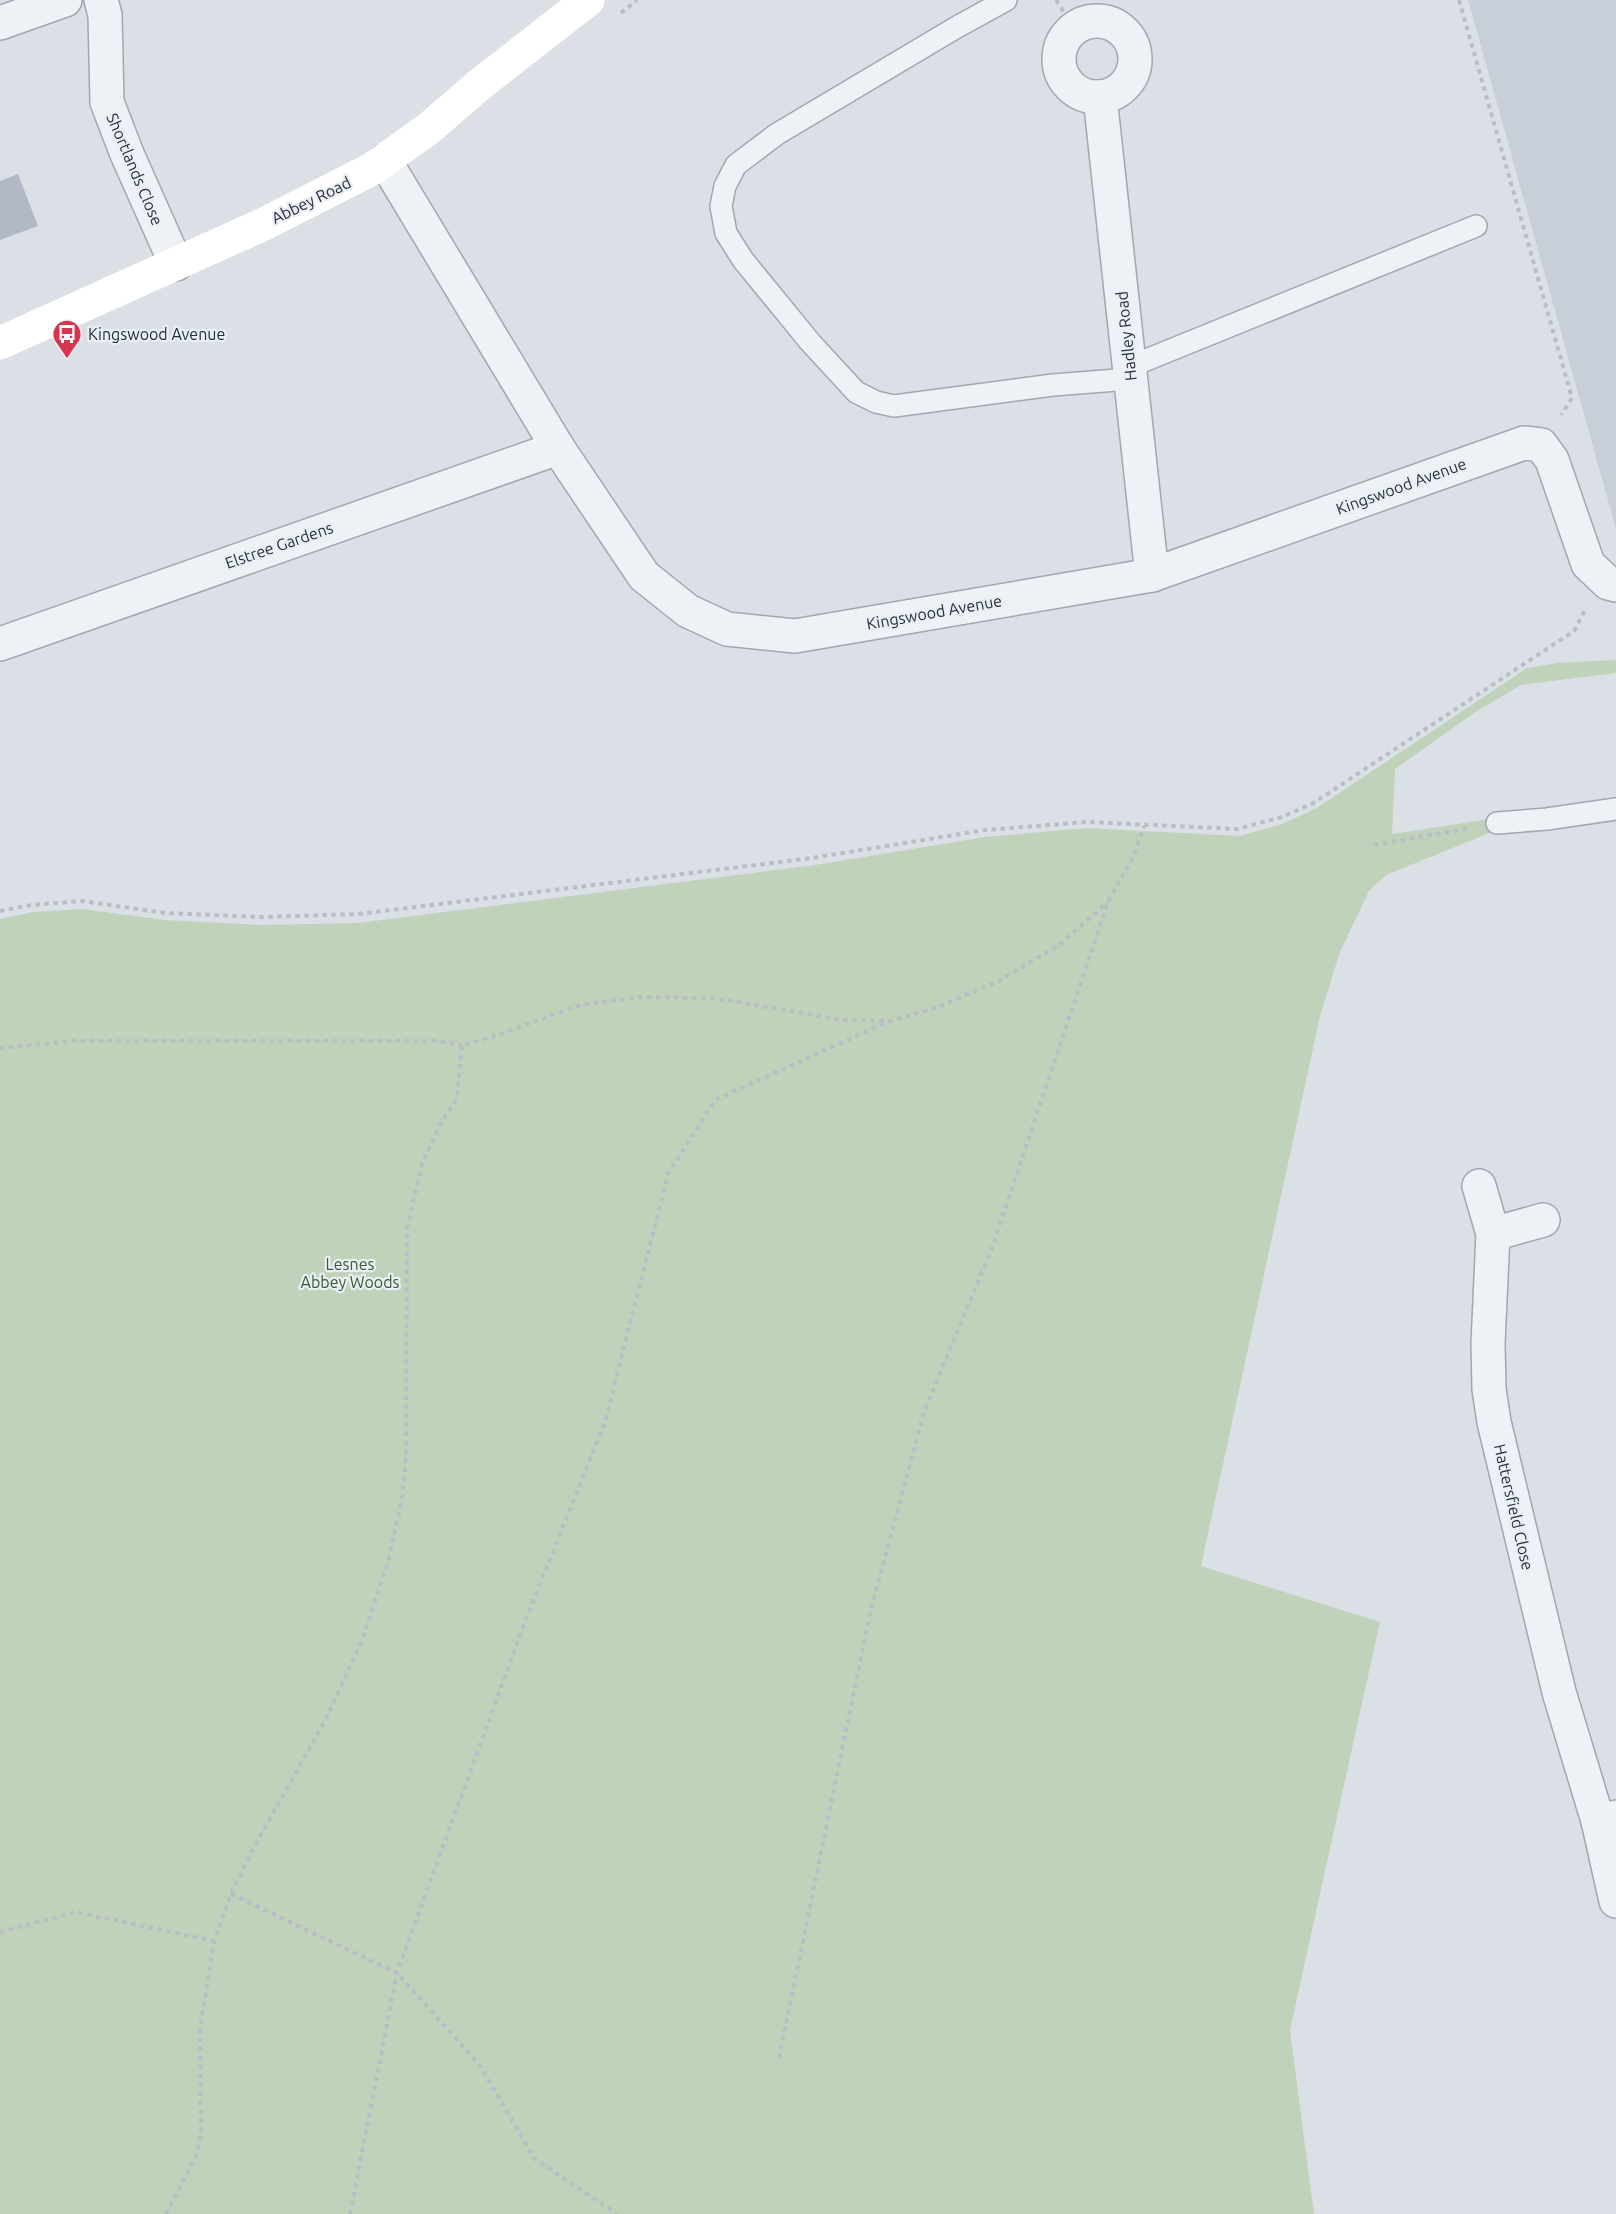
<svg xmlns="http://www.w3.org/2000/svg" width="1616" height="2214" font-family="Ubuntu,sans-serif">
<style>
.built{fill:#c9cfd9}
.green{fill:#c1d2bb}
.building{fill:#b2b9c4}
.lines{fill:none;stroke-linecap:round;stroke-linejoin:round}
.lane-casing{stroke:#a0a7b1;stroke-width:24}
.street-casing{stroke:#a0a7b1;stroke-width:36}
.path{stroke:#b9bec5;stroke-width:4;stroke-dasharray:4.5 4.5;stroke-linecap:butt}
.lane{stroke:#eef1f5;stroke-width:21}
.street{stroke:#eef1f5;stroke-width:33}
.secondary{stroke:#fff;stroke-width:33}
.labels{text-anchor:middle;stroke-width:4.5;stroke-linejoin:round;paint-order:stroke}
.street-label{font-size:16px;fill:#242e3e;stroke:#eaeff5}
.poi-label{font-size:16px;fill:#242e3e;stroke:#eaeff5;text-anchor:start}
.park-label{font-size:16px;fill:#395b30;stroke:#eaeff5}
</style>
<rect width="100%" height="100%" fill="#dbe0e7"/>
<!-- built -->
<path class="built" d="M1468,0h148v529z"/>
<!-- green -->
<path class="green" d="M1616,660v13l-95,12 -47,28 -79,56 -3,65 104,-16 1,12 -111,45 -17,16 -29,61 -20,64 -119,550 179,56 -90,408 24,184h-1314v-1295l33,-7 49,-3 83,11 95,5 98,-2 457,-58 170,-28 101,-9 154,8 42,-12 33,-15 212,-141 30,-5z"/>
<!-- building -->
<path class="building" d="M18,174l20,52 -38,14v-59z"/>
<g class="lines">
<!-- lane casing -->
<g class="lane-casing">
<g id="lane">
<path d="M1006,0l-49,27 -180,107 -41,31 -11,21 -4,20 5,27 17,27 67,82 46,50 20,10 18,4 159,-21 77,-6"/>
<path d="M1129,367l347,-141"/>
<path d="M1497,823l50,-4 69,-10"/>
</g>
</g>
<!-- street casing -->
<g class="street-casing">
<g id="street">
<path d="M101,0l4,15 2,87 20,52 49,110"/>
<circle cx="1097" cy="59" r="38"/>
<path d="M0,23l65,-23"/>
<path d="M1100,97l52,478"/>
<path d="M385,161l173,287 86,128 44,35 39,18 68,7 357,-61 372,-132 17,2 11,15 36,104 20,19 8,2"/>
<path d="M0,644l558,-196"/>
<path d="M1479,1186l14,48 -5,110 1,45 5,33 65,270 39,129"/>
<path d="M1493,1234l50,-14"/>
<path d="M1616,1817l-18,4 18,80"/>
</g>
</g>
<!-- path -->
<g class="path">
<path d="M1056,0l19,29"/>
<path d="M1459,0l113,398 -11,17"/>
<path d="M621,13l16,-13"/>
<path d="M1374,845l95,-17"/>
<path d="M0,911l31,-6 51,-4 83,12 96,4 98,-3 453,-56 173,-28 102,-8 150,7 42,-11 33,-14 262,-173 11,-21"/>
<path d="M0,1048l73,-7h364l25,4"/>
<path d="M231,1894l166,79 82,91 56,95 82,55"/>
<path d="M0,1932l76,-20 138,29"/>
<path d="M779,2058l92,-449 53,-197 68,-164 116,-346 26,-47 10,-29"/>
<path d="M166,2214l31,-60 4,-21 -1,-103 14,-89 17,-47 23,-47 73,-130 35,-77 26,-78 14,-63 4,-43 1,-227 15,-65 19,-41 16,-25 5,-53 30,-8 88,-32 59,-8 74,1 130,22 47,1 42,-12 65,-27 61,-36 50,-44"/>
<path d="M350,2214l47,-241 127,-349 81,-202 63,-248 47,-74 172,-78"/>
</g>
<!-- lane -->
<use href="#lane" class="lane"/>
<!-- street -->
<use href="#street" class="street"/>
<!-- secondary -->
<path class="secondary" d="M0,343l264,-119 108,-55 56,-40 51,-44 109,-85"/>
</g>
<!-- icons -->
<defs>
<g id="bus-pin" transform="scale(1.5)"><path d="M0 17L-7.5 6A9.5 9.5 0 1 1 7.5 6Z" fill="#d83450" stroke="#eaeff5"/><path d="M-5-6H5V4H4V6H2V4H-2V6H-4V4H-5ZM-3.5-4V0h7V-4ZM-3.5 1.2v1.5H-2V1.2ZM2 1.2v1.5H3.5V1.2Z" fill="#fff"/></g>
</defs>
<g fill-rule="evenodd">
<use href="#bus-pin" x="67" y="334"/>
</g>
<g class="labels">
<!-- street labels -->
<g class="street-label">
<text transform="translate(135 169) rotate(67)" y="6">Shortlands Close</text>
<text transform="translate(311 200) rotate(-26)" y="6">Abbey Road</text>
<text transform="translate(1126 336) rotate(-96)" y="6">Hadley Road</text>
<text transform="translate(1401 486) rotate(-20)" y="6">Kingswood Avenue</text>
<text transform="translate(279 545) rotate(-19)" y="6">Elstree Gardens</text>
<text transform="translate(934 612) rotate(-10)" y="6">Kingswood Avenue</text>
<text transform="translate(1514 1507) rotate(77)" y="6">Hattersfield Close</text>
</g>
<!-- poi labels -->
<g class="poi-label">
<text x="88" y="340">Kingswood Avenue</text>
</g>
<!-- park labels -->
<g class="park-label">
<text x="350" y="1270">Lesnes<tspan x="350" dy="18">Abbey Woods</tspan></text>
</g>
</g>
</svg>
